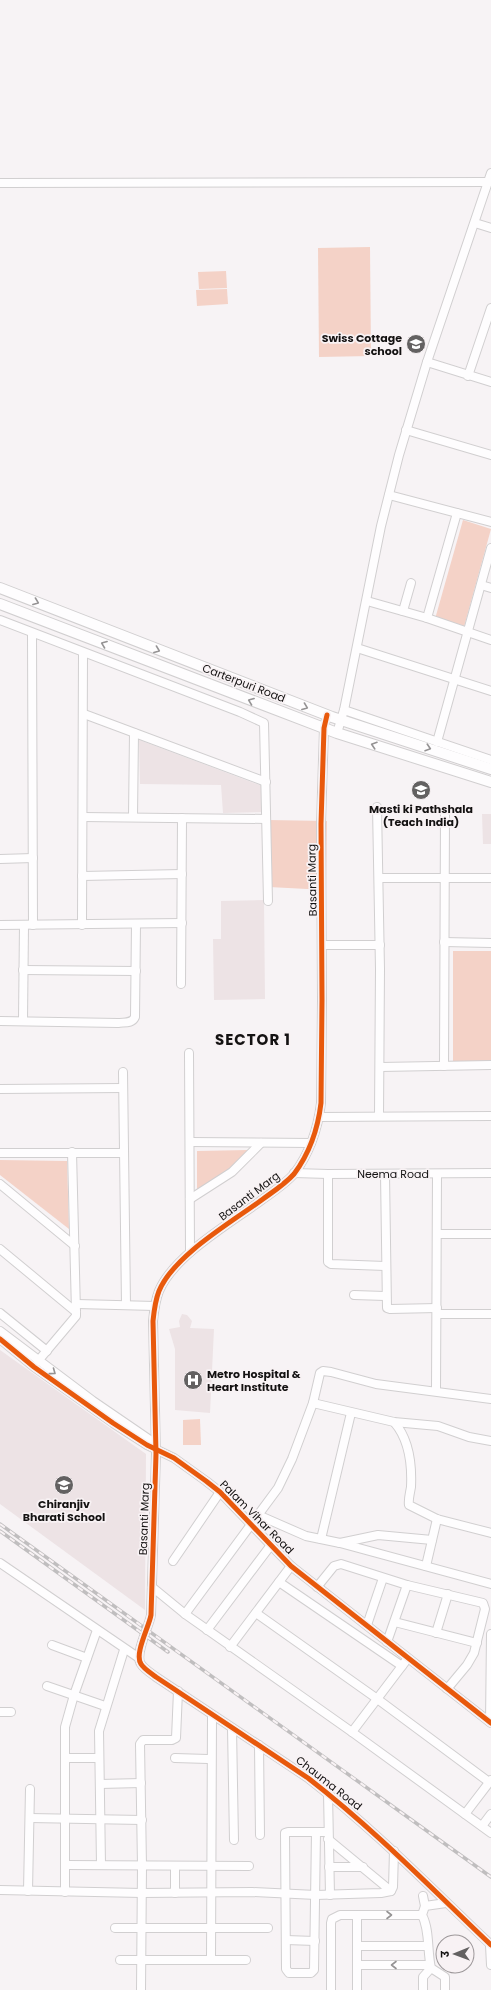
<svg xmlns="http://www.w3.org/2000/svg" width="491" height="1990" font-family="Poppins,'Noto Sans Devanagari',sans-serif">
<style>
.built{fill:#ede3e5}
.green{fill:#f4d2c7}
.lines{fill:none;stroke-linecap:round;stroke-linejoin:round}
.minor-casing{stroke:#d1cfd0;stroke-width:10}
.major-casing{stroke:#d1cfd0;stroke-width:12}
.minor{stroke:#fefdfe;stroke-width:8}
.major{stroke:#fefdfe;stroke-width:10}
.rail-casing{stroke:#c0bebf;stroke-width:3.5}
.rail{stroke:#f8f2f4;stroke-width:2;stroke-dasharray:6;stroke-linecap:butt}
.cycleway-casing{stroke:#f8f2f4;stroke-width:8}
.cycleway{stroke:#e8590c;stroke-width:5}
.oneway{stroke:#959394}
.labels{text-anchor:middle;stroke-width:3.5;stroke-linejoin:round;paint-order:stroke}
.poi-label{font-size:11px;font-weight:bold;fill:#141212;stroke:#f8f2f4}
.street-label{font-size:11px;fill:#141212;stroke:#f8f2f4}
.district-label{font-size:15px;font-weight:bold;letter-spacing:1px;fill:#141212;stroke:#f8f2f4}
</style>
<rect width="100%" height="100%" fill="#f7f3f5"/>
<!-- built -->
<g class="built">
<path d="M139,740l126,47v25l-42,1 -2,-28 -81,-1z"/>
<path d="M482,814h9v30h-8z"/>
<path d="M264,900l1,99 -51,1 -1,-61h8v-38z"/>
<path d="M182,1314l5,1 5,6 -2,7 24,1 -4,84 -35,-3v-61l-6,-20 11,-2 -1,-6z"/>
<path d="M0,1350l146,104 -1,156 -145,-106z"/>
</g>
<!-- green -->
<g class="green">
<path d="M370,247l1,109 -52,1 -1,-109z"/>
<path d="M226,271l1,17 -28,1 -1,-17z"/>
<path d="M227,289l1,15 -31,2 -1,-16z"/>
<path d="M463,520l28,9 -27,98 -29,-8z"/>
<path d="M268,820l59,1 -1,69 -57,-3z"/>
<rect x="453" y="951" width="38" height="114"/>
<path d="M248,1150c-15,17 -30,31 -51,40v-39z"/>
<path d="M0,1160l67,1 2,68 -69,-54z"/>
<path d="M200,1419l1,26h-18v-25z"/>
</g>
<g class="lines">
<!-- minor casing -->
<g class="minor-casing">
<g id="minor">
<path d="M0,183l488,-1"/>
<path d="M475,223l16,5"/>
<path d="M427,362l64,20"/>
<path d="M468,376l23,-68"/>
<path d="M406,430l85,25"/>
<path d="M389,495l102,27"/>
<path d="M481,585l10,3"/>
<path d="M367,601l60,17 64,22"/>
<path d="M403,611l8,-28"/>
<path d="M427,618l30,-105"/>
<path d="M0,620l240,92 24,11 4,178"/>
<path d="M32,633l1,292"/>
<path d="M357,648l134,43"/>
<path d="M344,710l147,50"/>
<path d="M84,714l182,68"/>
<path d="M327,715l-3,13 -3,96 1,176 -1,103c-3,25 -12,51 -27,71 -9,10 -20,17 -31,25 -31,23 -89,56 -104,92 -4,10 -5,20 -6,30l3,133 -5,161c-2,12 -17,39 -10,49 3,5 10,9 15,13l152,101c66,51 123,110 183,167"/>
<path d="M337,733l7,-23 37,-184 18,-71 28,-93 64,-189"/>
<path d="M437,742l54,-194"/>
<path d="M377,807l3,162 -1,147"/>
<path d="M83,817l183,2"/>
<path d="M133,817l1,-84"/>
<path d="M0,859l33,-1"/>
<path d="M82,876l100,-2"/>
<path d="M379,878h112"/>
<path d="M0,925l182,-2"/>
<path d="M82,925l1,-272"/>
<path d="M444,942l47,1"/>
<path d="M322,945h58"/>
<path d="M23,970l113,1"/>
<path d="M181,984l1,-166"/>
<path d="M0,1021l118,2c6,-1 14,1 17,-6l1,-93"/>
<path d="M23,1021l1,-96"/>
<path d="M189,1053l1,199"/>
<path d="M444,1066l1,-252"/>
<path d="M380,1067l111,-2"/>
<path d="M123,1072l3,233"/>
<path d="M0,1089l123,-1"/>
<path d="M319,1117l172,-1"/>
<path d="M190,1142l121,1"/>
<path d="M0,1153h123"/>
<path d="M294,1173l34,1 163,-1"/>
<path d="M328,1174v88l3,2 54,2"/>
<path d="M385,1174l2,134 3,1 47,-1"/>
<path d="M0,1184l75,62"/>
<path d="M190,1199l42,-27 29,-29"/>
<path d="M437,1234h54"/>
<path d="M0,1249l76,63"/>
<path d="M354,1295l31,1"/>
<path d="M77,1304l78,2"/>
<path d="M0,1313l47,38"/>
<path d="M437,1314h54"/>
<path d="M0,1331l93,70 57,39 5,7"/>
<path d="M0,1339l34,28 79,56 34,22 27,13 32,23 14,11 71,74 200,157"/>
<path d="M38,1361l38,-45v-4l-4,-160"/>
<path d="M436,1391l1,-217"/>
<path d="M313,1403l81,19 44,4 31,11 22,4"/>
<path d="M394,1422c15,17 18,44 17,65 -1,6 -3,13 -2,18l28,14 54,14"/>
<path d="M258,1515l48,21 34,7 151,41"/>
<path d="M321,1539l30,-126"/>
<path d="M340,1543l38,-8 54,5"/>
<path d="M173,1561l47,-69"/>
<path d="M0,1563l139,95"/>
<path d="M426,1566l11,-47"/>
<path d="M279,1582l123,84"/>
<path d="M152,1587l33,27 167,118 139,101"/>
<path d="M317,1587l17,-21 7,-2 66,21 76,18 2,6 -11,44 -7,12 -20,24"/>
<path d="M256,1613l120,85 113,84"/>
<path d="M185,1614l93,-126 14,-29 21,-56 7,-30 3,-2 8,1 45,12 115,15"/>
<path d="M395,1622l82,21"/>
<path d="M367,1625l16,-47"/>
<path d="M207,1630l64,-85"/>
<path d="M436,1633l12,-39"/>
<path d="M387,1642l20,-57"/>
<path d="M52,1645l35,13"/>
<path d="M230,1647l61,-81"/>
<path d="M47,1686l58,20"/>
<path d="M0,1712h11"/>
<path d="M490,1722l1,-88"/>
<path d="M232,1728l2,112"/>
<path d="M352,1732l53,-70"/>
<path d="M259,1745l1,90"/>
<path d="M65,1758h34"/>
<path d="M175,1758l33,1"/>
<path d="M100,1784l41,-1"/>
<path d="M328,1793l2,102"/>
<path d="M465,1814l26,-34"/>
<path d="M30,1818l112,2"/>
<path d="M482,1826l9,-12"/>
<path d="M316,1832l-2,138 -3,3h-22l-3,-4 -1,-136 3,-1h40"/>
<path d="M328,1839l63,52"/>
<path d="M66,1865l183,1"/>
<path d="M101,1865l-2,-134 25,-81"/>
<path d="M329,1867h34"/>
<path d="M0,1890l142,3 110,-1 64,3 65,-2 10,-2 2,-4 1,-36"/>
<path d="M28,1891l2,-102"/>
<path d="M65,1892v-165l9,-32 23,-65"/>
<path d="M175,1893v-27"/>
<path d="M423,1896l2,10 -3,9c8,15 5,36 9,53l14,9v13"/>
<path d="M425,1906l21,-3"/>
<path d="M115,1928h153"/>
<path d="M286,1940l29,1"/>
<path d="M490,1945l1,20"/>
<path d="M357,1946h70"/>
<path d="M120,1960h126"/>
<path d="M211,1960l1,-245"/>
<path d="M357,1965h73"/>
<path d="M141,1990l1,-124 -2,-122 3,-4h29l4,-2 2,-47"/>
<path d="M331,1990v-67l1,-4 8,-4h82"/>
<path d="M357,1990v-75"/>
<path d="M423,1990v-13l8,-9"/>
</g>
</g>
<!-- major casing -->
<g class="major-casing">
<g id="major">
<path d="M0,588l332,129 159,52"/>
<path d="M0,604l337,129 154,49"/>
</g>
</g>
<!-- minor -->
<use href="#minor" class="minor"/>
<!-- major -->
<use href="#major" class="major"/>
<!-- rail casing -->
<g class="rail-casing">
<g id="rail">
<path d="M0,1524l491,353"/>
<path d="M0,1531l168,121"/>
</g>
</g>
<!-- rail -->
<use href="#rail" class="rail"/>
<!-- cycleway casing -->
<g class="cycleway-casing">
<g id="cycleway">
<path d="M327,715l-3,13 -3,96 1,176 -1,103c-3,25 -12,51 -27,71 -9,10 -20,17 -31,25 -31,23 -89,56 -104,92 -4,10 -5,20 -6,30l3,133 -5,161c-2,12 -17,39 -10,49 3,5 10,9 15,13l152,101c66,51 123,110 183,167"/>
<path d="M0,1339l34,28 79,56 34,22 27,13 32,23 14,11 71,74 200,157"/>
</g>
</g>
<!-- cycleway -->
<use href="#cycleway" class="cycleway"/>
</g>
<!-- one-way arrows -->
<defs><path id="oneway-chevron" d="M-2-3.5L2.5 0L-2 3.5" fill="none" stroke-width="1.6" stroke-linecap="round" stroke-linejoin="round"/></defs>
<g class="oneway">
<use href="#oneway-chevron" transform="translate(36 602) rotate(21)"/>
<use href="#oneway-chevron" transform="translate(104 644) rotate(-159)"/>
<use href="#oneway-chevron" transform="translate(157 650) rotate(21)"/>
<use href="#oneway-chevron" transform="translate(251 701) rotate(-159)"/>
<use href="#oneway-chevron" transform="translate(305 707) rotate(21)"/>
<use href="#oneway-chevron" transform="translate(374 745) rotate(-162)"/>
<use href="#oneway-chevron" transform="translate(428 748) rotate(18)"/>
<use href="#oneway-chevron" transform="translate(53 1372) rotate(36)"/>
<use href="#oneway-chevron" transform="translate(389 1915)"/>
<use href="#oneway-chevron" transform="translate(394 1965) rotate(180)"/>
</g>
<!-- icons -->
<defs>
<g id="school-disc" transform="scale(1)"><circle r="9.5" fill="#636161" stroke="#f8f2f4"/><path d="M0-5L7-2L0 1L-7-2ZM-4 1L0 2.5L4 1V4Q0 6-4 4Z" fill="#fff"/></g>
<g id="hospital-disc" transform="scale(1)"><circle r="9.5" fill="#636161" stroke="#f8f2f4"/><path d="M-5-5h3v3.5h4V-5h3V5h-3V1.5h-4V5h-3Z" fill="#fff"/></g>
</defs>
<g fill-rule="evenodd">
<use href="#school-disc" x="416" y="344"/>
<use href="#school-disc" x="421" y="790"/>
<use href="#hospital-disc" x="193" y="1380"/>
<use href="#school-disc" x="64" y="1485"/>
</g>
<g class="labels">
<!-- poi labels -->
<g class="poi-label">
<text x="402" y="342" text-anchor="end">Swiss Cottage<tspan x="402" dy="13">school</tspan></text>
<text x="421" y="813">Masti ki Pathshala<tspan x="421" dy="13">(Teach India)</tspan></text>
<text x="207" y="1378" text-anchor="start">Metro Hospital &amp;<tspan x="207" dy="13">Heart Institute</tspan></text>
<text x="64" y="1508">Chiranjiv<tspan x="64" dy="13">Bharati School</tspan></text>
</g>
<!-- street labels -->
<g class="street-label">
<text transform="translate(244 683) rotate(21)" y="4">Carterpuri Road</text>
<text transform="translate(312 880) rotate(-91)" y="4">Basanti Marg</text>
<text x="393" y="1178">Neema Road</text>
<text transform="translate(249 1196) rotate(-37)" y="4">Basanti Marg</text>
<text transform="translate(257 1517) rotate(45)" y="4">Palam Vihar Road</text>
<text transform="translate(144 1519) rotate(-88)" y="4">Basanti Marg</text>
<text transform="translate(329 1783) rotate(38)" y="4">Chauma Road</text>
</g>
<!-- district labels -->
<g class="district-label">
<text x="253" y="1045">SECTOR 1</text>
</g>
</g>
<!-- north arrow -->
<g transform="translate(455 1954) rotate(269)"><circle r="19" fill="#f8f2f4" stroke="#9d989a"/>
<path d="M0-3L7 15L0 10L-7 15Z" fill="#636161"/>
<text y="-6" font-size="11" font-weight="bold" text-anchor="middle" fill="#141212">उ</text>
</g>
</svg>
